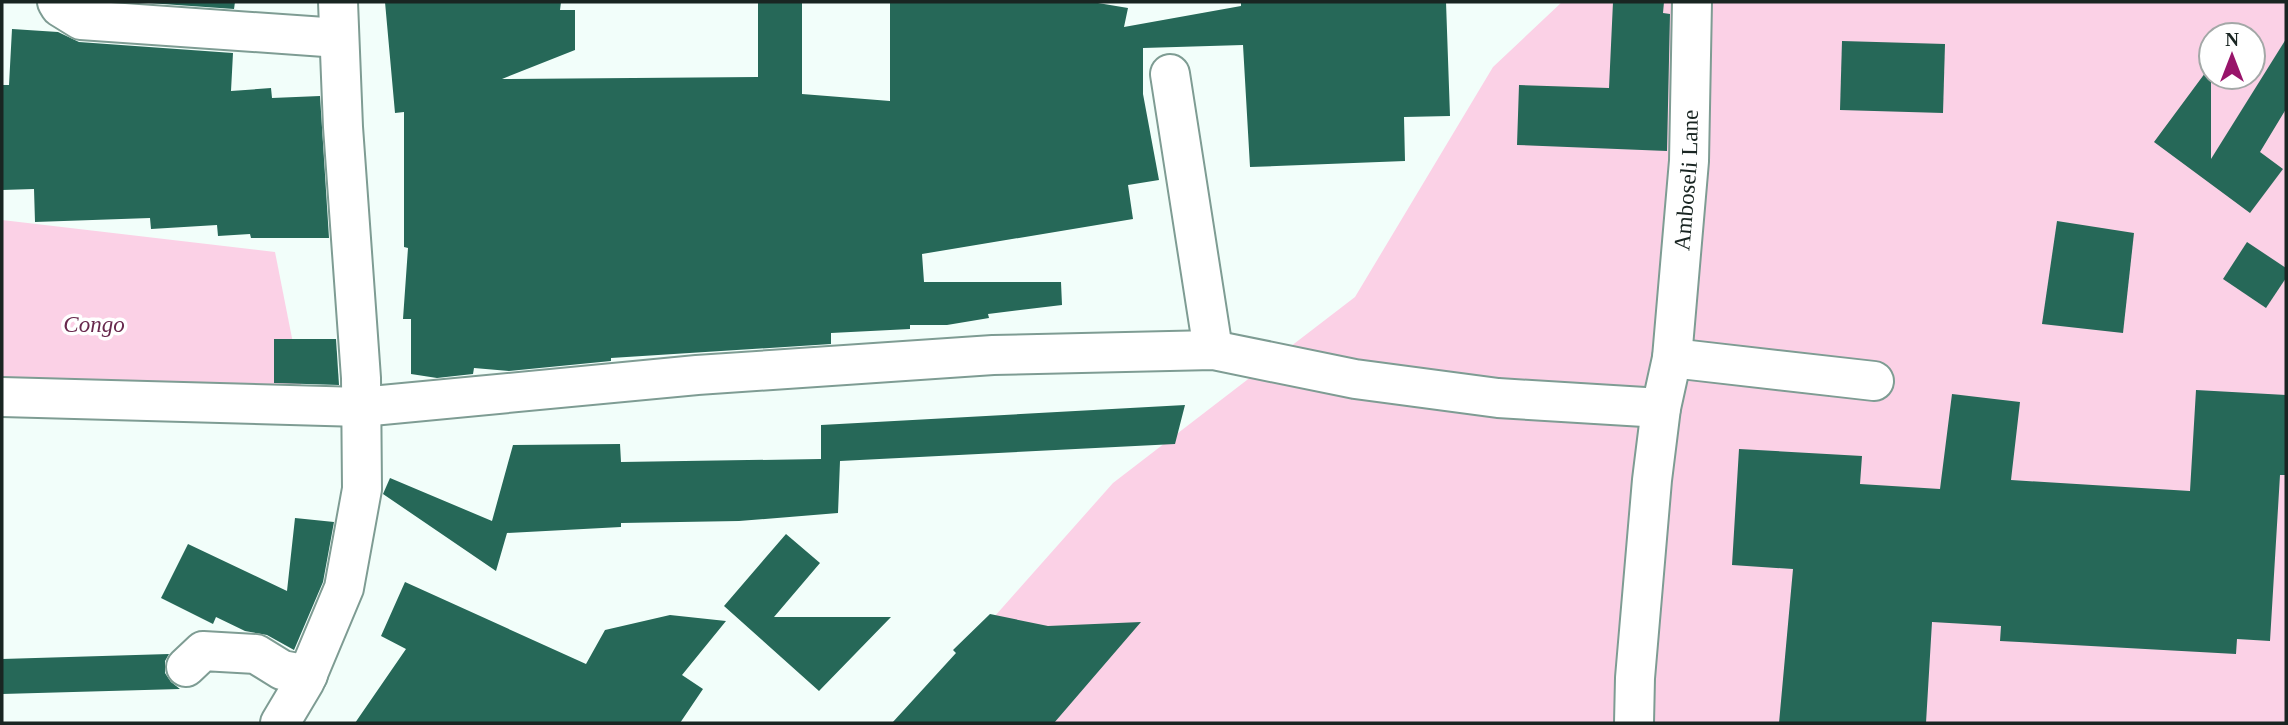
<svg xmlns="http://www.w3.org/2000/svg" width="2288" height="725" font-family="Georgia,serif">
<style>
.green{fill:#fbd1e6;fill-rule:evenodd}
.building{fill:#266858}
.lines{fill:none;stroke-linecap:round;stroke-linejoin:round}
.minor-casing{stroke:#7e9c93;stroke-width:42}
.minor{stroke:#fff;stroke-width:38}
.labels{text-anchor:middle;stroke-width:7;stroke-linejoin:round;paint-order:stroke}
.street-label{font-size:23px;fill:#192522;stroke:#fff}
.park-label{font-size:23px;font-style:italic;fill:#68294d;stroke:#fff}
</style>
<rect width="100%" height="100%" fill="#f2fefa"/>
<!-- green -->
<g class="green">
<path d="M1562,2h724v721h-1386l213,-240 242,-186 138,-230zM2211,35h42v42h-42z"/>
<path d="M2,220l273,32 32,162 -305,2z"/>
</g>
<!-- building -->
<g class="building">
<path d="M134,2h101l-1,7z"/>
<path d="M385,2h176l-1,8h15v40l-73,29 256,-2v-75h44v92l88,7v-99h202l36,6 -4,19 117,-21v-4h205l4,114 -46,1 1,44 -155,6 -7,-122 -100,3v46l16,86 -31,5 5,34 -211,35 2,28h137l1,23 -74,9 1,4 -42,7h-37v4l-79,4v11l-220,14v3l-102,10 -35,-3 -1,6 -36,4 -26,-4v-55h-8l5,-71 -4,-1v-135l-9,1z"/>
<path d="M1613,2h51l-1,11 7,1 -3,137 -150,-6 2,-60 90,3z"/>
<path d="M12,29l46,3 21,10 154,11 -2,38 40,-3 1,10 48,-2 9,142h-78l-1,-4 -32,2 -1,-11 -66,4 -1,-11 -115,4 -1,-33 -32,1v-105h7z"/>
<path d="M2286,39v70l-26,43 23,17 -33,44 -96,-71 57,-77v94z"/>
<path d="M1842,41l103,3 -2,69 -103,-3z"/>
<path d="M2057,221l77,12 -11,100 -81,-9z"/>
<path d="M2247,242l39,26v10l-20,30 -43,-29z"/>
<path d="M274,339h62l3,46 -65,-2z"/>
<path d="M2196,390l90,5v80h-6l-10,166 -33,-2 -1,15 -236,-13 1,-15 -69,-4 -6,101h-147l14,-154 -61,-4 7,-116 123,7 -2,28 80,5 12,-95 68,8 -9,78 179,11z"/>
<path d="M1185,405l-10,39 -335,17 -2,52 -99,8 -118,2v4l-114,6 -11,38 -113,-77 7,-16 102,43 21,-76 107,-1 1,18 200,-3v-34z"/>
<path d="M295,518l39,4 -11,60 -29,68 -27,-15 -22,-4 -29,-14 -3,7 -52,-26 27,-54 99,47z"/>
<path d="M786,534l34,29 -46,54h117l-72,74 -95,-85z"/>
<path d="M405,582l181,82 19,-34 65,-15 56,6 -44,54 21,14 -23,34h-325l51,-74 -25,-13z"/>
<path d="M990,614l58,12 93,-4 -87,101h-162l64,-70 -3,-3z"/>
<path d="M169,654l-4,7v12l6,9 9,7 -178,5v-35z"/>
</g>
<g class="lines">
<!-- minor casing -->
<g class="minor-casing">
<g id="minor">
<path d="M57,2l3,5 21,13 258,18"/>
<path d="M1170,74l43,276"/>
<path d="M1672,358l202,23"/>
<path d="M2,397l359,10 336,-32 296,-20 220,-5 142,29 143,19 163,10"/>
<path d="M186,667l17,-16 53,3 26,16 26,5"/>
<path d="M280,723l25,-42 39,-93 18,-99 -1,-111 -18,-251 -5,-125"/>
<path id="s1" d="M1634,723l1,-45 17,-198 9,-72 11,-50 17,-197 3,-159"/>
</g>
</g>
<!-- minor -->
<use href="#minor" class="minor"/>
</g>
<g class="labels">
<!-- street labels -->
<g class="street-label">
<text dy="8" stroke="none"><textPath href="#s1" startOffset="546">Amboseli Lane</textPath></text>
</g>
<!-- park labels -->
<g class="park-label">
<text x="94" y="332">Congo</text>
</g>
</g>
<!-- border -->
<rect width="2288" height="725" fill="none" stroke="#192522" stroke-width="7"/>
<!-- north arrow -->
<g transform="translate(2232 56)"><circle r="33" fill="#ffffff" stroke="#a3a8a7" stroke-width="2"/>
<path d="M0-5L12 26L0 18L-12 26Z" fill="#98146a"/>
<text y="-10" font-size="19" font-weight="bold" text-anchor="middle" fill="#192522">N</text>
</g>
</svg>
